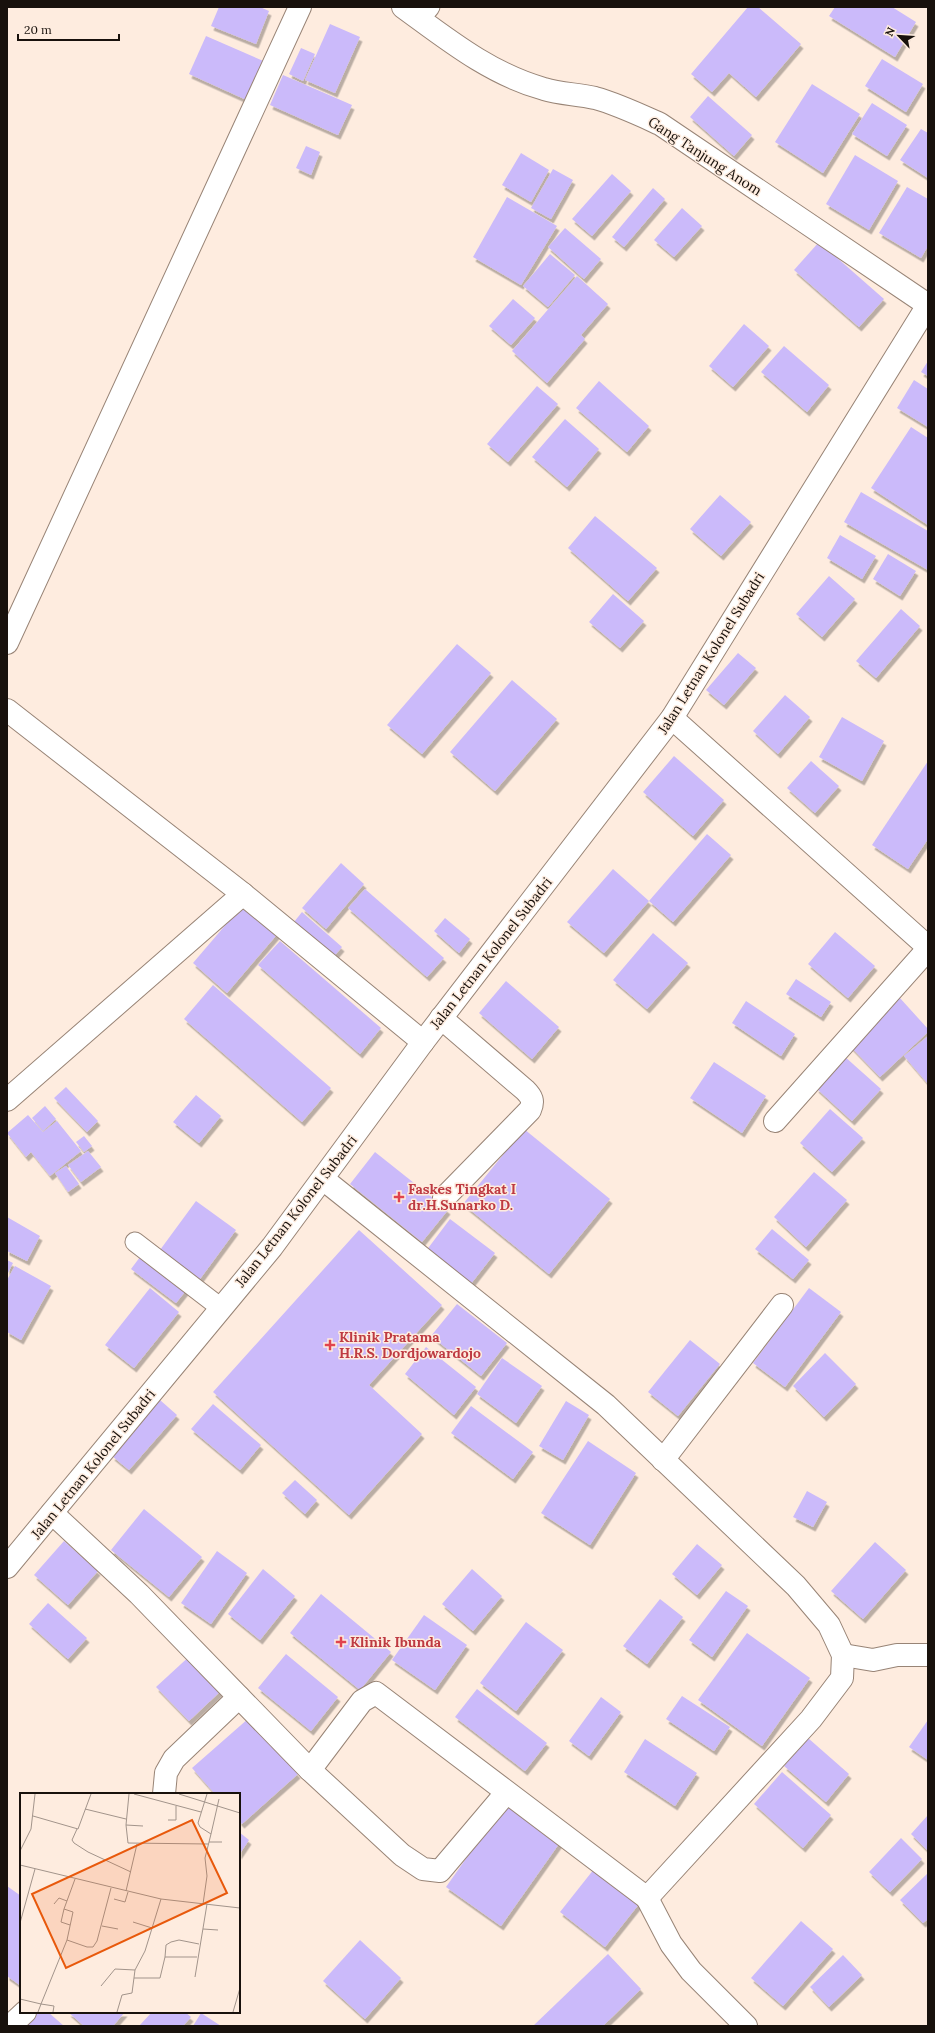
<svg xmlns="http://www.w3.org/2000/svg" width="935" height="2033" font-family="Lora,serif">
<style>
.building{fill:#cbbafa;filter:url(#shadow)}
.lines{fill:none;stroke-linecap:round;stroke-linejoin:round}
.service-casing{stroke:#988476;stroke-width:21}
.minor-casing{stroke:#988476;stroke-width:24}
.secondary-casing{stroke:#988476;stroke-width:24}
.service{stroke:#fff;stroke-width:19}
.minor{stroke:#fff;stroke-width:22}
.secondary{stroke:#fff;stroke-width:22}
.health-dot{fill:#e0444e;stroke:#feecdf;stroke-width:1.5}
.labels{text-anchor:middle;stroke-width:3;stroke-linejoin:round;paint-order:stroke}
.street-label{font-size:14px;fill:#18110c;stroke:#feecdf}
.health-label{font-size:14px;font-weight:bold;fill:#be3a42;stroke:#feecdf;text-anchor:start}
.inset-road{fill:none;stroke:#a2948b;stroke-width:1}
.view{fill:#e8590c;fill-opacity:0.15;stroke:#e8590c;stroke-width:2}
.inset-edge{fill:none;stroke:#18110c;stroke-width:2}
</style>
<defs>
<filter id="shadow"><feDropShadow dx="2.5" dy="4.5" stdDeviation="0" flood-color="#0004"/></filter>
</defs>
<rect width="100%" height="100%" fill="#feecdf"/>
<!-- building -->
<g class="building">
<path d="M219,7h41l9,4 -13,33 -45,-18z"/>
<path d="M748,7h10l43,37 -45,53 -27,-24 -17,19 -21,-18z"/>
<path d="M835,7h57l24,15 -21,35 -66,-41z"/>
<path d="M330,24l30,13 -25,56 -30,-13z"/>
<path d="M206,36l62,27 -17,39 -62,-28z"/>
<path d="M301,48l14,6 -12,27 -14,-7z"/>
<path d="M882,59l41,25 -17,28 -41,-26z"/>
<path d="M283,75l69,30 -14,30 -68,-30z"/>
<path d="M812,84l48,30 -37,59 -48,-31z"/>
<path d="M708,96l44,39 -18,21 -44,-39z"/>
<path d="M872,103l35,22 -20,31 -35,-22z"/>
<path d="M921,129l7,4v45l-28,-18z"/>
<path d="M306,146l14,6 -9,23 -15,-7z"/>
<path d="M521,153l28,17 -18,32 -29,-17z"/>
<path d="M855,155l43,26 -29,49 -43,-26z"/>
<path d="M553,169l20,11 -22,39 -20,-11z"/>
<path d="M612,174l19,17 -39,45 -20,-17z"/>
<path d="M907,187l21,12v47l-7,12 -42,-25z"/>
<path d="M653,188l12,11 -41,48 -12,-10z"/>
<path d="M507,197l50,29 -36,59 -48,-28z"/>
<path d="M682,208l20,18 -28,31 -20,-17z"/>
<path d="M565,228l36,31 -17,20 -36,-32z"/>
<path d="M819,242l65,57 -25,28 -65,-57z"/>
<path d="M550,254l25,21 -27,32 -25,-21z"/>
<path d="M577,276l31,28 -27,31 4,4 -38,44 -35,-32z"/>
<path d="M513,299l22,19 -24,27 -22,-19z"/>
<path d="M744,324l25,22 -36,41 -24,-21z"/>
<path d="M784,346l45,39 -22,27 -46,-40z"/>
<path d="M928,361v15l-7,-4z"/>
<path d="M914,380l14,9v38l-31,-19z"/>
<path d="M599,381l50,45 -22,26 -51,-44z"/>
<path d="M537,386l21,18 -50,58 -21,-18z"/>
<path d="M565,419l34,30 -32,38 -35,-30z"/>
<path d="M911,427l17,11v87l-57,-37z"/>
<path d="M861,492l67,39v39l-84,-48z"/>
<path d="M720,495l31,27 -30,34 -31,-27z"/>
<path d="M595,516l62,52 -29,33 -60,-53z"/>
<path d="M840,535l36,21 -14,23 -35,-21z"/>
<path d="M888,554l28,17 -16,25 -27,-17z"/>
<path d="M829,576l26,23 -33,38 -26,-23z"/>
<path d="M613,594l31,27 -24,27 -31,-26z"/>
<path d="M901,609l19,17 -44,52 -20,-17z"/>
<path d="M457,644l34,29 -69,81 -35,-29z"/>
<path d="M738,653l18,15 -32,37 -18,-15z"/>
<path d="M512,680l45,39 -62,72 -45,-39z"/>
<path d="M785,695l25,22 -32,37 -25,-23z"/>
<path d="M842,717l42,24 -22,40 -43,-24z"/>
<path d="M674,756l50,44 -31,36 -50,-44z"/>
<path d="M811,761l28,25 -24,27 -28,-25z"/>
<path d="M928,761v78l-20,30 -36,-24z"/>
<path d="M707,834l24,21 -58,67 -24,-21z"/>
<path d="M341,863l23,21 -38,45 -24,-21z"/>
<path d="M613,869l36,32 -45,52 -37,-31z"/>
<path d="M365,889l79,69 -17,19 -79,-69z"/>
<path d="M246,901l34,30 -53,62 -34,-30z"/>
<path d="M302,912l40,35 -12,14 -40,-34z"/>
<path d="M445,918l25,21 -11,14 -25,-22z"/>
<path d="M835,932l40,34 -27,32 -40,-34z"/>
<path d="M653,933l35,30 -41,46 -34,-29z"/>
<path d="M280,941l101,87 -21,26 -102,-89z"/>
<path d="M796,979l35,23 -10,15 -35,-23z"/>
<path d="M506,981l53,46 -27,32 -53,-46z"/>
<path d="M213,985l118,103 -29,34 -118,-103z"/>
<path d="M899,997l29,32v3l-48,45 -31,-32z"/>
<path d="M746,1001l49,33 -14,22 -49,-33z"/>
<path d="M928,1036v48l-24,-28z"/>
<path d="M844,1056l37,33 -29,32 -36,-33z"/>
<path d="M714,1062l52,34 -24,37 -52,-35z"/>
<path d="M66,1087l32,34 -11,11 -33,-34z"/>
<path d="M196,1095l25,21 -22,27 -26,-21z"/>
<path d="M45,1106l11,13 -13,12 -11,-13z"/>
<path d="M830,1109l33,29 -31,34 -32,-29z"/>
<path d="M28,1115l15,17 14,-11 24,30 -31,25 -19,-24 -5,5 -19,-24z"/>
<path d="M524,1129l86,70 -61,75 -86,-70z"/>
<path d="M84,1136l8,10 -8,6 -8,-10z"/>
<path d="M88,1151l13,16 -20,15 -13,-17z"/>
<path d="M375,1152l73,58 -26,32 -72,-58z"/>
<path d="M66,1166l13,18 -11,8 -13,-19z"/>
<path d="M814,1172l33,28 -41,47 -32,-30z"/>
<path d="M196,1201l40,29 -36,49 -40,-29z"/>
<path d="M7,1217l33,19 -13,25 -20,-10z"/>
<path d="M450,1219l45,34 -25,32 -44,-34z"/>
<path d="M772,1229l37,31 -16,19 -38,-30z"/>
<path d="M359,1230l83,75 -73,80 53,49 -73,81 -136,-123z"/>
<path d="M143,1253l45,35 -12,15 -45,-34z"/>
<path d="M7,1260l6,3 -6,12z"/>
<path d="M15,1266l36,20 -30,54 -14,-8v-52z"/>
<path d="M150,1288l29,24 -45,56 -29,-23z"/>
<path d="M809,1288l32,24 -56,75 -32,-24z"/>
<path d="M457,1304l50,39 -26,33 -50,-40z"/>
<path d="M690,1340l30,24 -42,52 -30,-24z"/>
<path d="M426,1347l50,40 -22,28 -49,-41z"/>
<path d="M825,1353l31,31 -32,33 -31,-31z"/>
<path d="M502,1358l40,28 -26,37 -39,-29z"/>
<path d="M160,1400l17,15 -48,55 -17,-14z"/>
<path d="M566,1401l23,14 -26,45 -24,-14z"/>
<path d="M213,1404l48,41 -21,25 -49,-41z"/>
<path d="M471,1406l62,46 -20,27 -62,-46z"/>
<path d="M588,1441l48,32 -46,72 -49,-32z"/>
<path d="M295,1480l22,20 -12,14 -23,-21z"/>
<path d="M807,1491l20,11 -14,25 -20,-10z"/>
<path d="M144,1509l58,48 -33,40 -58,-47z"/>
<path d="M64,1541l34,30 -30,34 -34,-30z"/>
<path d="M875,1542l31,28 -43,49 -32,-28z"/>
<path d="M697,1544l25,21 -25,30 -25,-21z"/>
<path d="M217,1551l30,22 -36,51 -30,-21z"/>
<path d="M263,1569l32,27 -35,44 -32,-26z"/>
<path d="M472,1569l30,27 -29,35 -31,-27z"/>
<path d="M726,1591l22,15 -36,51 -23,-17z"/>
<path d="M321,1594l70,58 -31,38 -70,-57z"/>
<path d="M660,1599l23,18 -36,47 -24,-18z"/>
<path d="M48,1603l39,35 -19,21 -39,-35z"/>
<path d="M424,1615l43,30 -32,45 -43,-30z"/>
<path d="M526,1622l37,28 -47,61 -36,-28z"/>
<path d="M747,1633l63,45 -48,68 -64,-46z"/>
<path d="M193,1653l32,34 -36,34 -33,-34z"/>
<path d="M286,1654l52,43 -27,34 -53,-43z"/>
<path d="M477,1689l70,54 -22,28 -70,-54z"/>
<path d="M682,1696l48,31 -16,24 -48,-32z"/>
<path d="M601,1697l20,15 -32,44 -20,-15z"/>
<path d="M249,1718l49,56 -56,50 -3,-3v-27h-24l-23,-26z"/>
<path d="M928,1720v40l-19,-13z"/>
<path d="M808,1738l41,36 -23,28 -42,-36z"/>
<path d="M645,1739l52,34 -22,33 -51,-34z"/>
<path d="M782,1772l49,43 -28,33 -49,-44z"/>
<path d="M506,1802l55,39 -60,85 -55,-39z"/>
<path d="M928,1815v36l-17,-17z"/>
<path d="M239,1832l10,8 -10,15z"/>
<path d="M901,1838l21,21 -32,33 -21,-20z"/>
<path d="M598,1864l45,35 -38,48 -45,-35z"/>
<path d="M928,1873v46l-5,4 -23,-23z"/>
<path d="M7,1886l14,10v90l-14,-10z"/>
<path d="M801,1921l32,28 -50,57 -32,-28z"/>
<path d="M360,1940l41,38 -36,41 -42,-38z"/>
<path d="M608,1954l33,35 -38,37h-70z"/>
<path d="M843,1955l19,20 -33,32 -19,-20z"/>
<path d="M36,2012h12l16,14h-41z"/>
<path d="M68,2012h57l-12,14h-29z"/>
<path d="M152,2012h33l6,5 -8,9h-44z"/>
<path d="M201,2013l20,13h-28z"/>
</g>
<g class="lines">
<!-- service casing -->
<g class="service-casing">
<g id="service">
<path d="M420,19l10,-12"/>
<path d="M135,1242l86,66"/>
</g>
</g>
<!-- minor casing -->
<g class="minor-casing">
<g id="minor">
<path d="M403,7c44,32 87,67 141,82 16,5 34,5 51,9 22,6 43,16 65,26l268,181"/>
<path d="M7,643l293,-636"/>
<path d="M7,710l236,184 180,148"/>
<path d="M672,718l256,229"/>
<path d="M441,1018l84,72c7,7 9,11 5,20l-86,88"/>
<path d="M7,1100l236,-206"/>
<path d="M775,1121l153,-172"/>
<path d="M663,1460l119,-155"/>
<path d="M52,1513l87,81 171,176 52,-69 14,-8 271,205 164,-179 31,-41 1,-23 -14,-30 -33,-39 -190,-181 -283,-226"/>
<path d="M843,1655l30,5 24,-5h31"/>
<path d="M310,1770l92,85 21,14 17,2 66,-78"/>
<path d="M164,1794l2,-21 8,-14 65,-62"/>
<path d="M647,1898l24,46 20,27 55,55"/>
<path d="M10,2026l15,-14"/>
</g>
</g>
<!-- secondary casing -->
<g class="secondary-casing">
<path id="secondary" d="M7,1567l265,-320 151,-205 249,-324 256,-413"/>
</g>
<!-- service -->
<use href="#service" class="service"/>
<!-- minor -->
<use href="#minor" class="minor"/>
<!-- secondary -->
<use href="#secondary" class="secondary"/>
</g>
<!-- markers -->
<g class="health-dot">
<path d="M397 1191h4v4h4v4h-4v4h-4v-4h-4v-4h4z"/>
<path d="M328 1339h4v4h4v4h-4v4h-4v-4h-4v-4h4z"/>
<path d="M339 1636h4v4h4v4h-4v4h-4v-4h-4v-4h4z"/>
</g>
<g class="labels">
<!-- street labels -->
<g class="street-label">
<text transform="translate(705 156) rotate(33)" y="5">Gang Tanjung Anom</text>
<text transform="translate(711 653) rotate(-58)" y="5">Jalan Letnan Kolonel Subadri</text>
<text transform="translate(491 953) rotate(-52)" y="5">Jalan Letnan Kolonel Subadri</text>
<text transform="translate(296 1211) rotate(-52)" y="5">Jalan Letnan Kolonel Subadri</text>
<text transform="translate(93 1464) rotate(-51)" y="5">Jalan Letnan Kolonel Subadri</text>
</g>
<!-- health labels -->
<g class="health-label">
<text x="408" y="1194">Faskes Tingkat I<tspan x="408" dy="16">dr.H.Sunarko D.</tspan></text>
<text x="339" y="1342">Klinik Pratama<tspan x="339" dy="16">H.R.S. Dordjowardojo</tspan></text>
<text x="350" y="1647">Klinik Ibunda</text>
</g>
</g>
<!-- overview -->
<g transform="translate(20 1793)">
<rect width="220" height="220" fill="#feecdf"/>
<path class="inset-road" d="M109,1l-3,31 2,18 80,1M114,1l67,18M159,1l61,19M65,16l41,10M13,23l45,13 13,-35M148,27h8v-14M106,32l17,1M57,36l-5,11 2,3 14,9 43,20M191,41l8,-35M189,49h13M0,58l11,-22 4,-35M0,72l141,34 79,9M55,86l-11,30 9,3 -6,28 20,7h6l4,-6 14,-53M106,98l11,-47M94,106l11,3 3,-10M34,111l5,-6 8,3M183,111l4,-28 -2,-18 6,-24 -11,-7 -2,-4 9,-29M44,116l-3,13 9,3M113,129l19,6M0,130l15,-54M82,133l16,3M183,136l15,1M145,164l1,-12 5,-3 8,-2 20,4M175,184l12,-73M114,185h26l5,-21h32M81,193l14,-17 20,1M0,206l21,5 -3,8M33,219l1,-6 -13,-2 26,-64M97,219l5,-17 10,-2 3,-23 10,-19 16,-52M213,219l7,-24"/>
<path class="view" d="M172,27l35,73 -161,75 -34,-74z"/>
<rect width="220" height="220" class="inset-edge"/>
</g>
<!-- border -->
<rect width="935" height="2033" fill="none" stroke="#18110c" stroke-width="16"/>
<!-- north arrow -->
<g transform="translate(899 36) rotate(295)" stroke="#feecdf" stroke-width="3" paint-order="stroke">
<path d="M0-3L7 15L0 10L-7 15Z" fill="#18110c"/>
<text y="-6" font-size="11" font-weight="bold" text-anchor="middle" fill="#18110c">N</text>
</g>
<!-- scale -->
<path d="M18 34v6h101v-6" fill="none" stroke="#18110c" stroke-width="2"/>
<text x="24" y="34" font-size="12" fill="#18110c" stroke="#feecdf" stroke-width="3" paint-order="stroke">20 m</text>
</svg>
